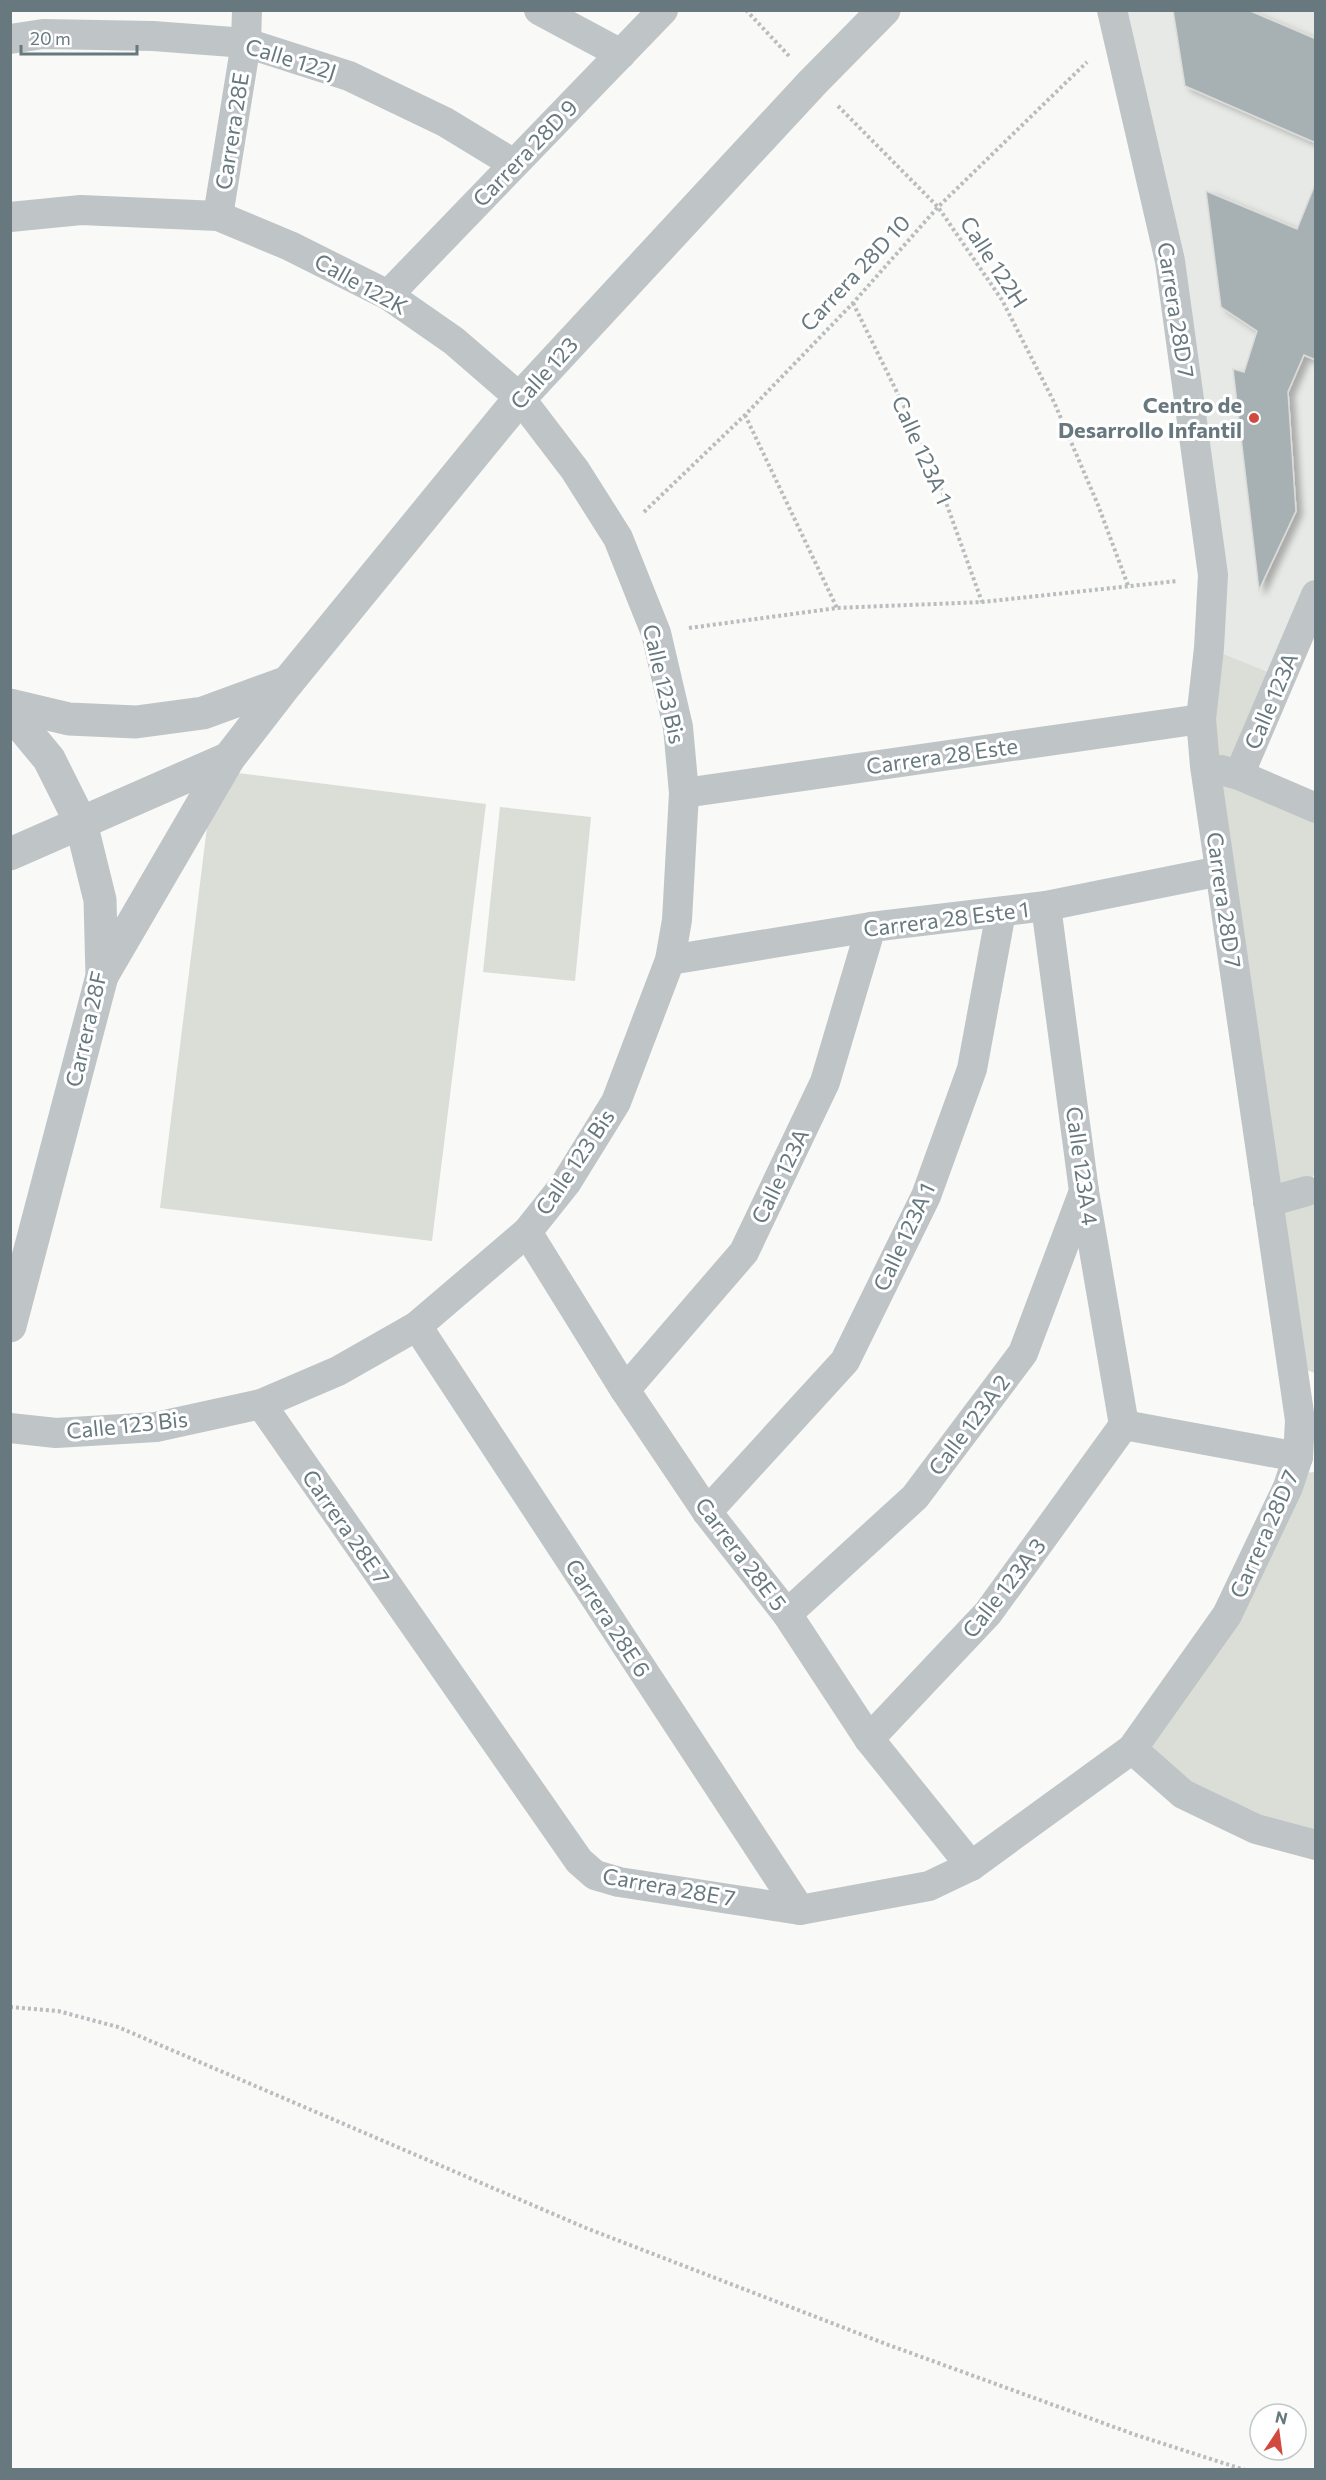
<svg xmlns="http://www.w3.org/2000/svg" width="1326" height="2480" font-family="Commissioner,sans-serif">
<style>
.built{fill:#e7e9e7}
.green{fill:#daded7}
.building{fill:#a7b0b3;stroke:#dbdbd9;stroke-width:1.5;filter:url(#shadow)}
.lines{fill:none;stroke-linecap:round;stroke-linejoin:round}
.path{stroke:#b9bdbf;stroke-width:4;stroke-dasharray:3 3;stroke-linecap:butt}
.minor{stroke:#bfc4c6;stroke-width:30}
.tertiary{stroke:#bfc4c6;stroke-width:33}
.poi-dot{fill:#d04a40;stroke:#fff;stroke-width:2}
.labels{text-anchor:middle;stroke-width:6;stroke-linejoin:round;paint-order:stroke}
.street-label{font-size:22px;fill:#67797f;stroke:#fff}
.poi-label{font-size:22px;font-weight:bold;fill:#67797f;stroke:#fff;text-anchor:end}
</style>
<defs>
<filter id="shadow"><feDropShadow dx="6" dy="4" stdDeviation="3" flood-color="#0004"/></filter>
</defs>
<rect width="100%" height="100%" fill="#f9f9f7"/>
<!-- built -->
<path class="built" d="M1112,11h203v584l-34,82 -72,-29 4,-73z"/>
<!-- green -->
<g class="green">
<path d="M1209,648l72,29 -41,98 75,33 1,362 -9,20 9,5 -1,178 -23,-8 -72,-494z"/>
<path d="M214,770l272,34 -54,437 -272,-33z"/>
<path d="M500,807l91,10 -16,164 -92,-9z"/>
<path d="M1315,1472v373l-59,-16 -124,-80 160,-275z"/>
</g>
<!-- building -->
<g class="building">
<path d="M1173,10h75l68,29v104l-131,-57z"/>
<path d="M1316,182v178l-12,-5 -16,37 8,119 -37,79 -26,-221 11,3 13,-41 -36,-24 -15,-116 91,38z"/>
</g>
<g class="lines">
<!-- path -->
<g class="path">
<path d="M746,10l43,46"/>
<path d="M838,106l100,101 64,93 52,102 44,103 31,83"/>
<path d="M853,303l78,158 51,141"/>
<path d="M745,415l92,193"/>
<path d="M644,512l101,-97 108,-112 85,-96 149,-145"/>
<path d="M689,628l148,-20 145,-6 195,-21"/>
<path d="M10,2007l48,4 60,16 468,201 300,116 250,91 109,35"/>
</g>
<!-- minor -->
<g class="minor">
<path d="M539,10l82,44"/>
<path d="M10,39l33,-5 110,2 93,7 103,33 96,46 69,42"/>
<path d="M218,216l28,-173 1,-33"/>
<path d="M10,217l71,-7 137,6 72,30 98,49 66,46 66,57 55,72 43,68 38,95 22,94 6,66 -7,127 -7,40 -54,142 -50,81 -39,49 -110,94 -79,45 -77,33 -105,23 -100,6 -46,-5"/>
<path d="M388,295l275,-285"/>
<path d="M1221,770l18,5 77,33"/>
<path d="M1239,775l77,-180"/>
<path d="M684,793l517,-74"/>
<path d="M1046,906l38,285 40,234"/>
<path d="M670,960l201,-33 175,-21 174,-35"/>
<path d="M1268,1202l39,-11"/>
<path d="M527,1232l98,158 82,122 80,102 82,125 102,127"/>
<path d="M417,1326l383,584"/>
<path d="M625,1390l119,-138 81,-170 46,-155"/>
<path d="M261,1404l318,457 16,14 24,7 181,28 129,-24 42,-20 161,-117 95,-134 61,-128 10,-30 2,-37 -95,-654 -4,-47 8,-71 4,-73 -43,-314 -58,-251"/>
<path d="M1124,1425l174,32"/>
<path d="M707,1512l138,-151 81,-165 46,-127 29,-157"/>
<path d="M787,1614l128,-117 108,-144 61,-162"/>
<path d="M869,1739l119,-126 136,-188"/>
<path d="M1132,1749l51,45 73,35 60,16"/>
</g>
<!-- tertiary -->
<g class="tertiary">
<path d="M10,705l59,14 67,3 67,-9 85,-31"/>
<path d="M10,712l39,47 32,64 19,77 2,76 -92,350"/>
<path d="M10,854l219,-96"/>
<path d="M102,976l127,-218 59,-76 232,-284 293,-316 71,-72"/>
</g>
</g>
<!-- markers -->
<circle class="poi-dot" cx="1254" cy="418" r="6"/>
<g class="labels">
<!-- street labels -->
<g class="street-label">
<text transform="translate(291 59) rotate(17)" y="8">Calle 122J</text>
<text transform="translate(232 131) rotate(-81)" y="8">Carrera 28E</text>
<text transform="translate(525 153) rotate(-46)" y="8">Carrera 28D 9</text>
<text transform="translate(994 262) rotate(57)" y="8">Calle 122H</text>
<text transform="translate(855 273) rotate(-47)" y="8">Carrera 28D 10</text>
<text transform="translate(361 284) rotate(29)" y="8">Calle 122K</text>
<text transform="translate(1176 310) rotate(81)" y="8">Carrera 28D 7</text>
<text transform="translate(544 373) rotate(-48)" y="8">Calle 123</text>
<text transform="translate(922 450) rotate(66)" y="8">Calle 123A 1</text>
<text transform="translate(664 684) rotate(77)" y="8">Calle 123 Bis</text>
<text transform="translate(1271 701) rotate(-67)" y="8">Calle 123A</text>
<text transform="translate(942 756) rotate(-8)" y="8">Carrera 28 Este</text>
<text transform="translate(1224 900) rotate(82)" y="8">Carrera 28D 7</text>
<text transform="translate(946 919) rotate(-7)" y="8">Carrera 28 Este 1</text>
<text transform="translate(86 1029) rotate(-77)" y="8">Carrera 28F</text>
<text transform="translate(575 1162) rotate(-56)" y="8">Calle 123 Bis</text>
<text transform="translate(1082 1166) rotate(82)" y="8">Calle 123A 4</text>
<text transform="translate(780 1176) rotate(-64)" y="8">Calle 123A</text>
<text transform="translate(904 1237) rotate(-65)" y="8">Calle 123A 1</text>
<text transform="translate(127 1425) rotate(-6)" y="8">Calle 123 Bis</text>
<text transform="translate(969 1425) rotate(-53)" y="8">Calle 123A 2</text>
<text transform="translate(346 1527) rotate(55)" y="8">Carrera 28E 7</text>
<text transform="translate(1264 1534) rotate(-66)" y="8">Carrera 28D 7</text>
<text transform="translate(741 1554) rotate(53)" y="8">Carrera 28E 5</text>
<text transform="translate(1004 1588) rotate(-52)" y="8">Calle 123A 3</text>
<text transform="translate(608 1618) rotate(57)" y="8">Carrera 28E 6</text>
<text transform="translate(669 1887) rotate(10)" y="8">Carrera 28E 7</text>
</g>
<!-- poi labels -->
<g class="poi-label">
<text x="1242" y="413">Centro de<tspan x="1242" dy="25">Desarrollo Infantil</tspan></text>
</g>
</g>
<!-- border -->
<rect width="1326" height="2480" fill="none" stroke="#67797f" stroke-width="24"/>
<!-- north arrow -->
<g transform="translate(1278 2432) rotate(13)"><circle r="28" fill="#ffffff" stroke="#c2c9cc" stroke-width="1.5"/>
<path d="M0-4.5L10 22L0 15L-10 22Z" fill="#d04a40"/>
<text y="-9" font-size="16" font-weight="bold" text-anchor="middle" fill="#67797f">N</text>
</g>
<!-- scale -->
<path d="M21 45v9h116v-9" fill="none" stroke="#67797f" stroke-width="3"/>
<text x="30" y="45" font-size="18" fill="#67797f" stroke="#ffffff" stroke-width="4.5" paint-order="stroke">20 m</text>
</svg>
